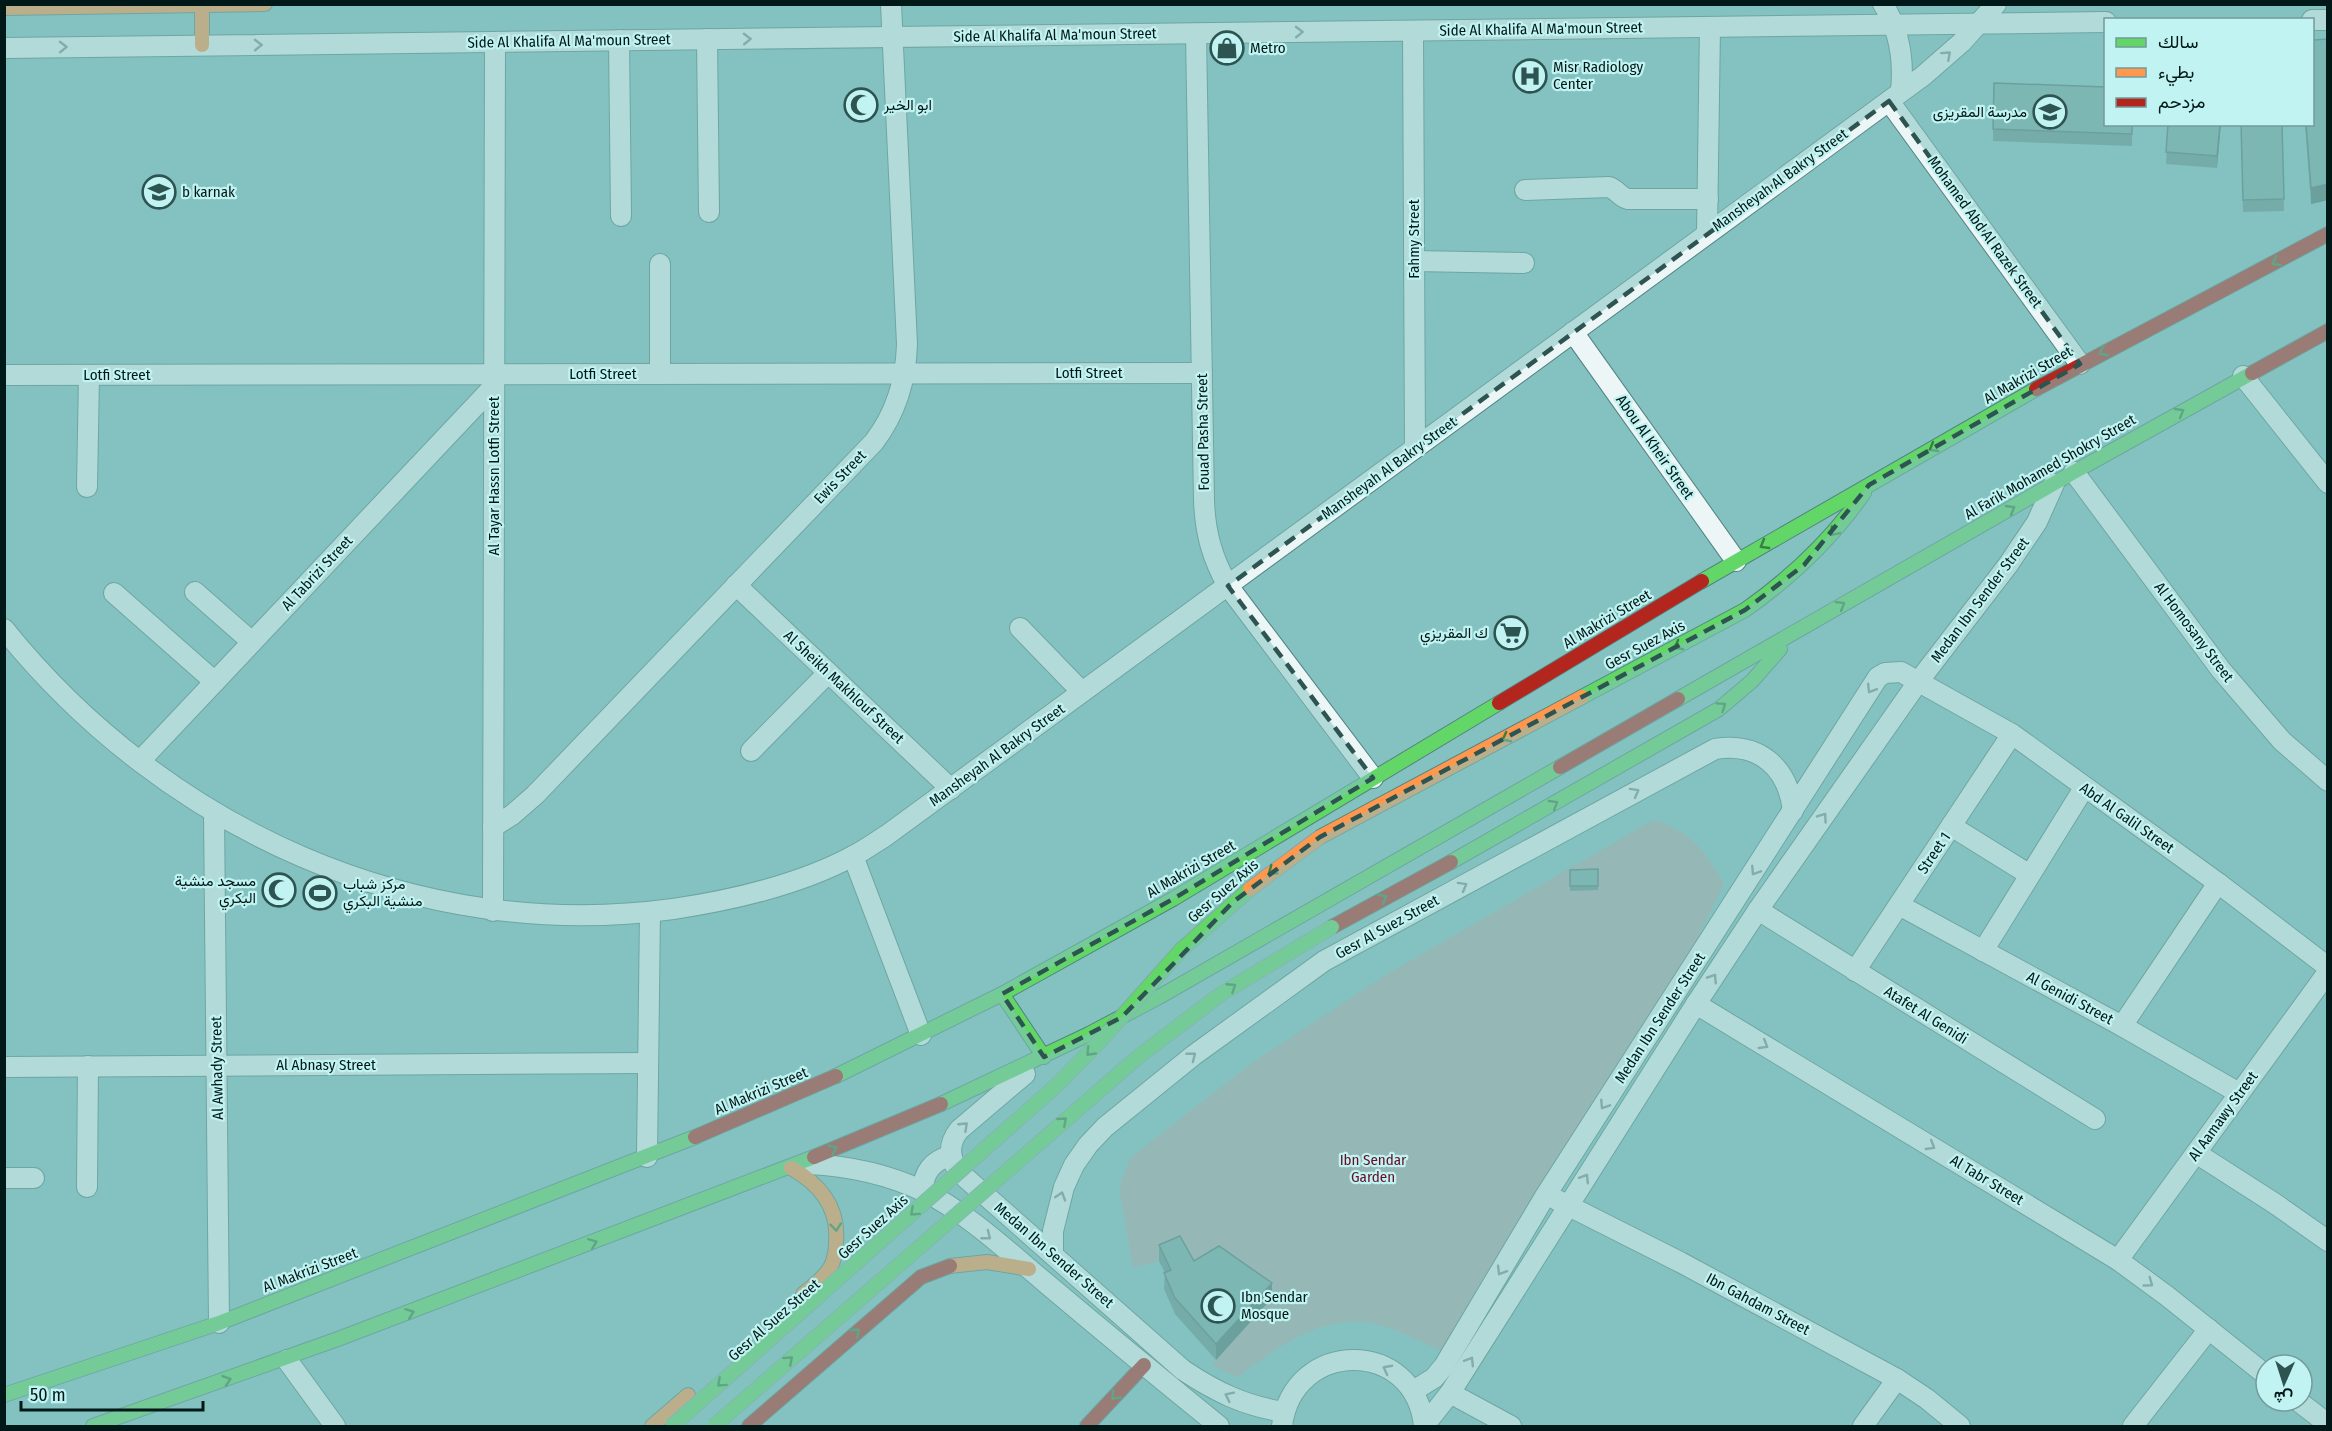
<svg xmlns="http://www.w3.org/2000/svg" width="2332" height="1431" font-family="'Fira Sans Condensed',Vazirmatn,sans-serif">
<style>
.green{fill:#abaaac}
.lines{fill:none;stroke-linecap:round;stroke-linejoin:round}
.street-casing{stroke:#538382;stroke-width:22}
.fast-casing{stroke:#538382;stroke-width:16}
.slow-casing{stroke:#538382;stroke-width:16}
.jam-casing{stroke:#538382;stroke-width:16}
.street{stroke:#ecf6f6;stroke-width:20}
.fast{stroke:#63d668;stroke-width:14}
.slow{stroke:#ff974d;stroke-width:14}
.jam{stroke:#b3261e;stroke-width:14}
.fast-bridge-casing{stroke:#84a6ab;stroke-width:16;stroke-linecap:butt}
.slow-bridge-casing{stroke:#84a6ab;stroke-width:16;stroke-linecap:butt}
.fast-bridge{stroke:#63d668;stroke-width:14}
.slow-bridge{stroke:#ff974d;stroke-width:14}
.wall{fill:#64908f}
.shaded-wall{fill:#517674}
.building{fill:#74a8a6;stroke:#517674;stroke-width:1.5}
.oneway{stroke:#829292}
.oneway2{stroke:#368044}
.marked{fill:none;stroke:#2e5452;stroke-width:4.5;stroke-dasharray:12 8;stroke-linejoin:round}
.labels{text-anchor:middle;stroke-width:4.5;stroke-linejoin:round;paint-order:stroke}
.street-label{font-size:15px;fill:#001817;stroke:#c0f3f1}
.poi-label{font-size:15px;fill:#001817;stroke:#c0f3f1;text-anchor:start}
.park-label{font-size:15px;fill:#670e26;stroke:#c0f3f1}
</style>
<rect width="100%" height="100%" fill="#83c2c0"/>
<!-- green -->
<path class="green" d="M1653,820c36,9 54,33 71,64l-36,73 -245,394c-23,-9 -48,-24 -73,-28 -51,-8 -95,26 -133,54l-25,-12 60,-67 -113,-37 -26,7 -14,-81 11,-29 122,-95 132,-87z"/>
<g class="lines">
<!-- street casing -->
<g class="street-casing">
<g id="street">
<path d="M1883,4c17,27 21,57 18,87"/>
<path d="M2312,20h16"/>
<path d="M1413,31l2,417"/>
<path d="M1196,34l8,466c1,32 8,58 24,86l145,192"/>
<path d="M707,39l2,173"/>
<path d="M619,40l2,176"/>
<path d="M4,48l2102,-26"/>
<path d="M1889,101l191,263"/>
<path d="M1525,190l84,-3c9,3 10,10 19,12h80"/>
<path d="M1707,233l3,-206"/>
<path d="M1414,261l110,2"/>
<path d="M660,264v110"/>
<path d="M1573,332l163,229"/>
<path d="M4,375l1198,-2"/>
<path d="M2243,376l85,107"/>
<path d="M2074,472l147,198 61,71 46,40"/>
<path d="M87,487l2,-112"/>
<path d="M736,585l215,204"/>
<path d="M195,592l57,50"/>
<path d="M114,593l101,89"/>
<path d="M1020,628l62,64"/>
<path d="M4,629c161,200 413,315 669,280 60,-9 126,-24 180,-53 12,-6 23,-14 34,-21l1036,-759 39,-34 34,-38"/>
<path d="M751,751l77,-78"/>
<path d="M140,761l354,-375"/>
<path d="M214,813l5,510"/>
<path d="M1951,826l79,49"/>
<path d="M493,827l19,-12 23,-20 339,-353c22,-29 32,-61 33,-98l-16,-340"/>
<path d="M853,856l68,179"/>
<path d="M1899,905l223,121 117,67"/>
<path d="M1758,910l337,209"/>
<path d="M493,911l2,-869"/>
<path d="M1983,951l101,-163"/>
<path d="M1855,971l157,-237"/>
<path d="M1696,1004l422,256 49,36 99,79"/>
<path d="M2122,1026l96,-143"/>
<path d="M4,1067l644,-4"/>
<path d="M1025,1074l-66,56c-11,14 -10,28 0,42l224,198c33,22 62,36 101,42"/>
<path d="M2196,1153l78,50 54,38"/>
<path d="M647,1157l3,-245"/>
<path d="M809,1164c40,2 78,10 114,27 42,20 88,63 124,93 57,48 114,95 172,142"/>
<path d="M4,1178h30"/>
<path d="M87,1187l1,-121"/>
<path d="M923,1191c0,-18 9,-31 28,-35"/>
<path d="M1557,1200l123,62 217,117 30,20 33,27"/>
<path d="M1053,1253v-22l11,-44 10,-22 14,-20 17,-18 89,-72 130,-94 391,-212c44,-7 73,18 78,62"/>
<path d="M2118,1260l210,-288"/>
<path d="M287,1360l48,66"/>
<path d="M1413,1391l21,-13 10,-12 100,-168 334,-521 7,-4 16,-1 111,62 206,149 110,84"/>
<path d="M1450,1393l61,33"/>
<path d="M2298,1401l30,23"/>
<path d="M1282,1426c11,-88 133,-88 142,0"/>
<path d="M1424,1426l26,-33 246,-389 62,-94 160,-228 90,-117 29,-43 17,-38"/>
<path d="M1863,1426l34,-47"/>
<path d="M2133,1426l76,-97"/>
</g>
</g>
<!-- fast casing -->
<g class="fast-casing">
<g id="fast">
<path d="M1702,581l334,-192"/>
<path d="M1582,697l163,-87c47,-33 86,-70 119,-117"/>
<path d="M1678,699l396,-227 178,-99"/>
<path d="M1451,862l268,-153 33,-28 28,-32"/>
<path d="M1002,994l42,63"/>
<path d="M836,1076l166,-82 171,-95 326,-196"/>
<path d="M941,1104l148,-70 70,-37 401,-230"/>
<path d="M4,1395l215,-72 476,-186"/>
<path d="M93,1426l245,-87 476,-182"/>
</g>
</g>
<!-- slow casing -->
<g class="slow-casing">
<g id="slow">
<path d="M202,6v39"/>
<path d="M4,8l261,-4"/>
<path d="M1320,837l262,-140"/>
<path d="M791,1168c29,16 48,39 45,74 0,8 -2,19 -6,26 -7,11 -18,19 -27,26"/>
<path d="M950,1266l37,-4 42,7"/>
<path d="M652,1426l36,-31"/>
</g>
</g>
<!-- jam casing -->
<g class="jam-casing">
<g id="jam">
<path d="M2252,373l76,-42"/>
<path d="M2036,389l292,-155"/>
<path d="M1499,703l203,-122"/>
<path d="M1560,767l118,-68"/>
<path d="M1332,927l119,-65"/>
<path d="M695,1137l141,-61"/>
<path d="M814,1157l127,-53"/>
<path d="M749,1426l172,-149 29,-11"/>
<path d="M1087,1426l57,-61"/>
</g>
</g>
<!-- street -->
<use href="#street" class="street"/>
<!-- fast -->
<use href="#fast" class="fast"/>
<!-- slow -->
<use href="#slow" class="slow"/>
<!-- jam -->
<use href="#jam" class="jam"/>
<!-- fast-bridge casing -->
<g class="fast-bridge-casing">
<g id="fast-bridge">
<path d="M672,1426l386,-342 43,-44 80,-90 69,-61"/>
<path d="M714,1426l424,-369 83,-63 111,-67"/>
</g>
</g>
<!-- slow-bridge casing -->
<g class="slow-bridge-casing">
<path id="slow-bridge" d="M1250,889l70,-52"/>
</g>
<!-- fast-bridge -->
<use href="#fast-bridge" class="fast-bridge"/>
<!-- slow-bridge -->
<use href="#slow-bridge" class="slow-bridge"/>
</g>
<!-- wall -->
<g class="wall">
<path d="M2328,39v161l-17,4 -6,-80h8z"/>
<path d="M2132,124v22l-139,-5v-12z"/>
<path d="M2168,124h53l-4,44 -51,-4z"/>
<path d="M2241,124h41l2,87 -41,1z"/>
<path d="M1598,869v21l-28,1v-21z"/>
<path d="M1159,1245l113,53 -56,62 -41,-46 -11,-25 1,-16 -6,-12z"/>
</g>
<!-- shaded-wall -->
<g class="shaded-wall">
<path d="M2220,124h1l-4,44v-12z"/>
<path d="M2328,184v16l-17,4v-16z"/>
<path d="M1272,1283v15l-56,62v-16z"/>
</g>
<!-- building -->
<g class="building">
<path d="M2328,39v145l-17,4 -5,-64h7v-84z"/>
<path d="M1994,83l112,4v37h26v10l-139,-5z"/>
<path d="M2168,124h52l-3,32 -51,-4z"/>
<path d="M2241,124h41l2,75 -41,1z"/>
<path d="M1598,869v17h-28v-16z"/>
<path d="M1180,1236l14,25 25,-15 53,37 -56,61 -41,-46 -11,-25 7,-3 -12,-25z"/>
</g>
<!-- one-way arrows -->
<defs><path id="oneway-chevron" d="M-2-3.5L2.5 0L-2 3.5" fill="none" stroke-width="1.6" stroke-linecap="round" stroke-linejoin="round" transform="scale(1.5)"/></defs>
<g class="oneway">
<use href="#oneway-chevron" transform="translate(1299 32) rotate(-1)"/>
<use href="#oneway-chevron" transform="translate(747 39) rotate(-1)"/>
<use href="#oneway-chevron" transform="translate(258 45) rotate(-1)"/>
<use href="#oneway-chevron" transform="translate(63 47) rotate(-1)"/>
<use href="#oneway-chevron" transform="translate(1947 55) rotate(-42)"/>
<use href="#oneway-chevron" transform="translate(1871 689) rotate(122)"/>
<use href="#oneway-chevron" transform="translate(1635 792) rotate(-29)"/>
<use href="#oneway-chevron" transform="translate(1823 817) rotate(-55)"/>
<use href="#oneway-chevron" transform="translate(1755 871) rotate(123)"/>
<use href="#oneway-chevron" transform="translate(1463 886) rotate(-29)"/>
<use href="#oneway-chevron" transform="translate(1713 978) rotate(-57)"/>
<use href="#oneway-chevron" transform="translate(1764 1045) rotate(31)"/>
<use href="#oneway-chevron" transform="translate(1192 1056) rotate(-38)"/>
<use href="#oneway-chevron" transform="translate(1604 1105) rotate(123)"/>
<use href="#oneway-chevron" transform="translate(964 1126) rotate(-43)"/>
<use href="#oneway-chevron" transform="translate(1931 1146) rotate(31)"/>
<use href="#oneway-chevron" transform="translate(1585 1178) rotate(-58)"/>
<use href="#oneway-chevron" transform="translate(1061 1196) rotate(-72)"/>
<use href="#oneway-chevron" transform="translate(987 1236) rotate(38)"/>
<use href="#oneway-chevron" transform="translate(1501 1271) rotate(121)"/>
<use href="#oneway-chevron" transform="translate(2149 1283) rotate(36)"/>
<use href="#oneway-chevron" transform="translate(1470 1361) rotate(-58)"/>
<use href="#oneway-chevron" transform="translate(1387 1369) rotate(-152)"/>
<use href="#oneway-chevron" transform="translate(1229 1396) rotate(-154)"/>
</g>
<g class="oneway2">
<use href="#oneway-chevron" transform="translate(2276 262) rotate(152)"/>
<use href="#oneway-chevron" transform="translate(2103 352) rotate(152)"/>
<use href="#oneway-chevron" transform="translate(2180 412) rotate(-30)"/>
<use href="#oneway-chevron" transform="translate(1933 448) rotate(150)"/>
<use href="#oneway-chevron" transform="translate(2011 509) rotate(-30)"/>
<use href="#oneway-chevron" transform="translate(1834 532) rotate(130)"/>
<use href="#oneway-chevron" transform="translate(1764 545) rotate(150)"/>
<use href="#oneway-chevron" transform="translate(1841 605) rotate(-30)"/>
<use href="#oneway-chevron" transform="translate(1678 646) rotate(152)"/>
<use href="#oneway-chevron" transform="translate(1722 706) rotate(-35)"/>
<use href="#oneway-chevron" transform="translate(1506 738) rotate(152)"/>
<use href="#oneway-chevron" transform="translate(1554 804) rotate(-30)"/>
<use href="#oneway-chevron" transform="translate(1272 871) rotate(144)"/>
<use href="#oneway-chevron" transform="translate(1383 898) rotate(-29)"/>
<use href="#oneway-chevron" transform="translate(1232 987) rotate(-33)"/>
<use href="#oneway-chevron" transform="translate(1090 1052) rotate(134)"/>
<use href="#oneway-chevron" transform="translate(1063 1121) rotate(-41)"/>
<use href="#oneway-chevron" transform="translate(833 1149) rotate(-23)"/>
<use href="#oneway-chevron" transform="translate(914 1212) rotate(138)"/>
<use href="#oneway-chevron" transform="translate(836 1227) rotate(84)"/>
<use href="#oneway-chevron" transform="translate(593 1243) rotate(-21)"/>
<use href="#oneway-chevron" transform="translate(410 1313) rotate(-21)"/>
<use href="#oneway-chevron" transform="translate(856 1332) rotate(-41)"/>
<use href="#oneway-chevron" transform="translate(789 1360) rotate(-41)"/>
<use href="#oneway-chevron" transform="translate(227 1380) rotate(-19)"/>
<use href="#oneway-chevron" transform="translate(721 1383) rotate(138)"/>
<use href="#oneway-chevron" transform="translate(1115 1396) rotate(133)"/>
</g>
<!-- marked area -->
<path d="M0 0H2332V1431H0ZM1889,101l191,263 -211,121 -65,80 -59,45 -425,227 -87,65 -111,115 -78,40 -42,-63 171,-95 200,-121 -145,-192z" fill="#83c2c0" fill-opacity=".55" fill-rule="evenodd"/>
<path class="marked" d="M1889,101l191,263 -211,121 -65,80 -59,45 -425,227 -87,65 -111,115 -78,40 -42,-63 171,-95 200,-121 -145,-192z"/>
<!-- icons -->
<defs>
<g id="shop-ring" transform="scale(1.725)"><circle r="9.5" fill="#c0f3f1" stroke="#2e5452" stroke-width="1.5"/><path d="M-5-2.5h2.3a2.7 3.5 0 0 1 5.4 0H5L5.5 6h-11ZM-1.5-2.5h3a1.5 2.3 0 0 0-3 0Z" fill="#2e5452"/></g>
<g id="hospital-ring" transform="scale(1.725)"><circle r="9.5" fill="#c0f3f1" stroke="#2e5452" stroke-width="1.5"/><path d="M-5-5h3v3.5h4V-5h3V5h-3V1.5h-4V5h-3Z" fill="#2e5452"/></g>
<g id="mosque-ring" transform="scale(1.725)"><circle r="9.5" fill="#c0f3f1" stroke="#2e5452" stroke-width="1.5"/><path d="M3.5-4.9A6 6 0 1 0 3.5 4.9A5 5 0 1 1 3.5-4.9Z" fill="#2e5452"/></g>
<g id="school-ring" transform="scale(1.725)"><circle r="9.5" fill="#c0f3f1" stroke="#2e5452" stroke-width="1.5"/><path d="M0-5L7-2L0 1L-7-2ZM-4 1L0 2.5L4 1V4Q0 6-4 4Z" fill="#2e5452"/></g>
<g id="supermarket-ring" transform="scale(1.725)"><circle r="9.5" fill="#c0f3f1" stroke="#2e5452" stroke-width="1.5"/><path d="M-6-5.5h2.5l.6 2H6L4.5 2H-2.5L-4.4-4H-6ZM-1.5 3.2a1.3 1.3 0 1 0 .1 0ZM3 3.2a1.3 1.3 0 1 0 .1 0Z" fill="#2e5452"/></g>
<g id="stadium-ring" transform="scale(1.725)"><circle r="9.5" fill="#c0f3f1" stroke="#2e5452" stroke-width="1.5"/><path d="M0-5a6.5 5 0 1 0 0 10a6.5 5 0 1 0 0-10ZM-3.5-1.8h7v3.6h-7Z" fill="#2e5452"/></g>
</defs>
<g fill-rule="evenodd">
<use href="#shop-ring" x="1227" y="48"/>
<use href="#hospital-ring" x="1530" y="76"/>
<use href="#mosque-ring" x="861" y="105"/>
<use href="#school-ring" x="2050" y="112"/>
<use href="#school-ring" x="159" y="192"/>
<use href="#supermarket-ring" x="1511" y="633"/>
<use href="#mosque-ring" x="279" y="890"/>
<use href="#stadium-ring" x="320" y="893"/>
<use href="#mosque-ring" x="1218" y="1306"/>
</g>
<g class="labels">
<!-- street labels -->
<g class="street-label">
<text transform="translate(1541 29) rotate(-1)" y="5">Side Al Khalifa Al Ma'moun Street</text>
<text transform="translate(1055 35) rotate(-1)" y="5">Side Al Khalifa Al Ma'moun Street</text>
<text transform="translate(569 41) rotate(-1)" y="5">Side Al Khalifa Al Ma'moun Street</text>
<text transform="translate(1780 180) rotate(-36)" y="5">Mansheyah Al Bakry Street</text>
<text transform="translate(1985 232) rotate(54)" y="5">Mohamed Abd Al Razek Street</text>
<text transform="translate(1414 239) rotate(-90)" y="5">Fahmy Street</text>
<text x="1089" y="378">Lotfi Street</text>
<text x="603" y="379">Lotfi Street</text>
<text x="117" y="380">Lotfi Street</text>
<text transform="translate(2028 375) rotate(-30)" y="5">Al Makrizi Street</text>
<text transform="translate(1203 432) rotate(-91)" y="5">Fouad Pasha Street</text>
<text transform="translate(1655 447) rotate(55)" y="5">Abou Al Kheir Street</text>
<text transform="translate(2050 467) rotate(-30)" y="5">Al Farik Mohamed Shokry Street</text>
<text transform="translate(1389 468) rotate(-36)" y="5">Mansheyah Al Bakry Street</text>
<text transform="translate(494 476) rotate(-90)" y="5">Al Tayar Hassn Lotfi Street</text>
<text transform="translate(840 477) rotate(-46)" y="5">Ewis Street</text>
<text transform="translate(317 573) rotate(-47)" y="5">Al Tabrizi Street</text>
<text transform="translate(1980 600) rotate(-53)" y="5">Medan Ibn Sender Street</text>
<text transform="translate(1607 619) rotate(-31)" y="5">Al Makrizi Street</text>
<text transform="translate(2194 632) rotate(53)" y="5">Al Homosany Street</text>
<text transform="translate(1645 645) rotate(-28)" y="5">Gesr Suez Axis</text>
<text transform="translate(844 687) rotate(43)" y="5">Al Sheikh Makhlouf Street</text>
<text transform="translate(997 755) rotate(-36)" y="5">Mansheyah Al Bakry Street</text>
<text transform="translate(2127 818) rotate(35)" y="5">Abd Al Galil Street</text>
<text transform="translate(1934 853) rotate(-56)" y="5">Street 1</text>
<text transform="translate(1191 869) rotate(-30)" y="5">Al Makrizi Street</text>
<text transform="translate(1223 891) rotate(-41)" y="5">Gesr Suez Axis</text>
<text transform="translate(1387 927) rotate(-29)" y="5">Gesr Al Suez Street</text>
<text transform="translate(2070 998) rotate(28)" y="5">Al Genidi Street</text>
<text transform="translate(1926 1015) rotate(32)" y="5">Atafet Al Genidi</text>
<text transform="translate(1660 1018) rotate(-57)" y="5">Medan Ibn Sender Street</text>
<text x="326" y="1070">Al Abnasy Street</text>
<text transform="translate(217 1068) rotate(-91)" y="5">Al Awhady Street</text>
<text transform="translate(761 1091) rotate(-23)" y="5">Al Makrizi Street</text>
<text transform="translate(2223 1116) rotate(-54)" y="5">Al Aamawy Street</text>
<text transform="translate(1987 1180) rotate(31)" y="5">Al Tabr Street</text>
<text transform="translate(873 1227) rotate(-42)" y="5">Gesr Suez Axis</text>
<text transform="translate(1054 1255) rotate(41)" y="5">Medan Ibn Sender Street</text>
<text transform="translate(310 1270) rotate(-21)" y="5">Al Makrizi Street</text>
<text transform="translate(1758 1304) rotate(28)" y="5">Ibn Gahdam Street</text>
<text transform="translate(774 1320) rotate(-41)" y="5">Gesr Al Suez Street</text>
</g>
<!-- poi labels -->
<g class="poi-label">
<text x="1250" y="53">Metro</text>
<text x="1553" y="72">Misr Radiology<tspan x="1553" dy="17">Center</tspan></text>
<text x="884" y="110">ابو الخير</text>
<text x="2027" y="117" text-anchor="end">مدرسة المقريزى</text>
<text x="182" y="197">b karnak</text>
<text x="1488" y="638" text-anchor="end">ك المقريزي</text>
<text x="256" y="886" text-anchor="end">مسجد منشية<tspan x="256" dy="17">البكري</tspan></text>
<text x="343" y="889">مركز شباب<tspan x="343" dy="17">منشية البكري</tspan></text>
<text x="1241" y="1302">Ibn Sendar<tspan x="1241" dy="17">Mosque</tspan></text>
</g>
<!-- park labels -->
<g class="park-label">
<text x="1373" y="1165">Ibn Sendar<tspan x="1373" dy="17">Garden</tspan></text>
</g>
</g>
<!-- border -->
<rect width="2332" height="1431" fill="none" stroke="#001817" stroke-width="12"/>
<!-- legend -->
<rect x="2104" y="18" width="210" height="108" fill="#c0f3f1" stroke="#739b9a" stroke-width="1.5"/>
<rect x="2116" y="38" width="30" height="9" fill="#63d668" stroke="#739b9a" stroke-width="1.5"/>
<text x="2158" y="48" font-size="18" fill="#001817">سالك</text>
<rect x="2116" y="68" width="30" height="9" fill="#ff974d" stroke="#739b9a" stroke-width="1.5"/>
<text x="2158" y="78" font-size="18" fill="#001817">بطيء</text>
<rect x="2116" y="98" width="30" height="9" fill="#b3261e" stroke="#739b9a" stroke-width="1.5"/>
<text x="2158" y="108" font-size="18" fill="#001817">مزدحم</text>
<!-- north arrow -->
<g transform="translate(2284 1383) rotate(183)"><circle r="28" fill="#c0f3f1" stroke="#739b9a" stroke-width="1.5"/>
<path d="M0-4.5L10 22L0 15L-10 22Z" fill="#2e5452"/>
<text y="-9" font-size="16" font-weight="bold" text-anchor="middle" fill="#001817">ش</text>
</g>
<!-- scale -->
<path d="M21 1401v9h182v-9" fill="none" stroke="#001817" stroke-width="3"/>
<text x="30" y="1401" font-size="18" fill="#001817" stroke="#c0f3f1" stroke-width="4.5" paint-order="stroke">50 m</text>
</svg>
